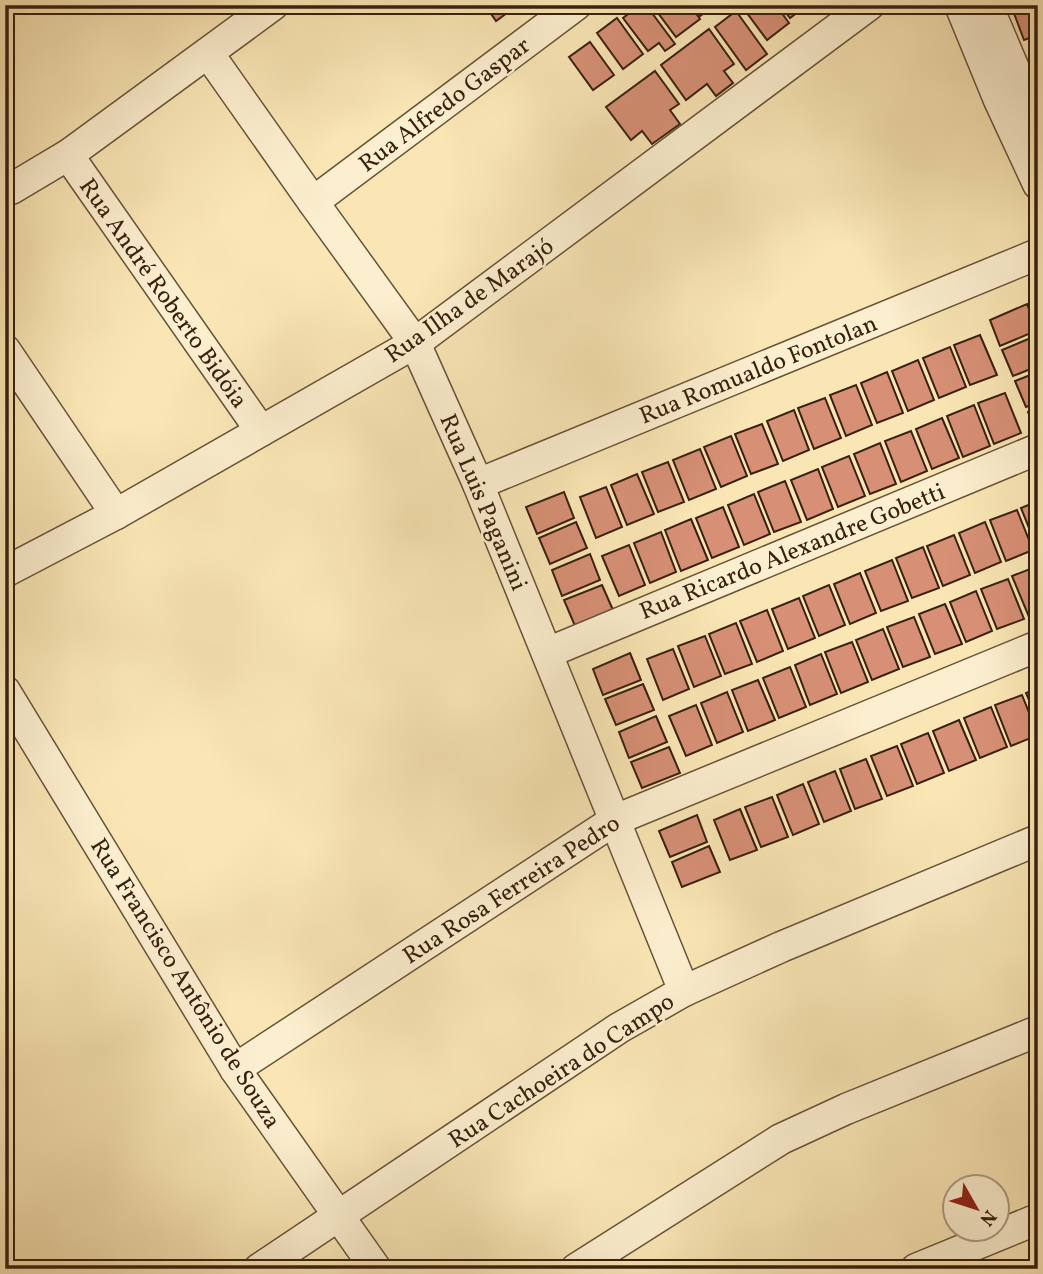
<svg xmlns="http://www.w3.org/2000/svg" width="1043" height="1274" font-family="Vollkorn,serif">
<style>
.building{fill:#d79076;stroke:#38200e;stroke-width:2}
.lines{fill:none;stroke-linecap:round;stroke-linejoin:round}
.minor-casing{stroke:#685238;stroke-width:33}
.minor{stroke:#fcefcf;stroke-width:30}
.labels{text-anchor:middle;stroke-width:5;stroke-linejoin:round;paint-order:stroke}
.street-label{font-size:24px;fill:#38200e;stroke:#fcefcf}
</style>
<rect width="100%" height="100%" fill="#fae6b5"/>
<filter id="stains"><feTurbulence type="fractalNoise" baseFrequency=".00286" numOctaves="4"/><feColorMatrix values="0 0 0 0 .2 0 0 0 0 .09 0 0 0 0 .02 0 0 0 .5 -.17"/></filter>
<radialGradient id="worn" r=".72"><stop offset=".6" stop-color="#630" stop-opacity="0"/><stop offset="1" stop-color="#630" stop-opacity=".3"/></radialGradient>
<!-- building -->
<g class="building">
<path d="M485,5h33l-22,16z"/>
<path d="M640,5h6l29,39 -10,7 -6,-8 -11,8 -25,-33z"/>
<path d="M652,5h38l10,14 -24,18z"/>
<path d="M692,5h23l-15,11z"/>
<path d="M741,5h35l13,18 -22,17z"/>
<path d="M780,5h27l-17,13z"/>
<path d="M1019,5h19v30l-14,5 -12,-32z"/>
<path d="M736,11l31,43 -21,16 -31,-43z"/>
<path d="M617,18l26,36 -20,15 -26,-36z"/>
<path d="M709,29l25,35 -10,7 9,12 -17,13 -9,-12 -21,16 -25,-35z"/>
<path d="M590,42l24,33 -21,15 -24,-33z"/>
<path d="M655,71l24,33 -9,6 10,14 -28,20 -10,-13 -11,9 -25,-33z"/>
<path d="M1027,304l11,26 -38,16 -10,-26z"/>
<path d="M980,335l17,40 -27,10 -16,-40z"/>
<path d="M1038,335v31l-25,10 -11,-26z"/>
<path d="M950,347l16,40 -27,11 -16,-40z"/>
<path d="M918,360l16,40 -26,11 -16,-40z"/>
<path d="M887,372l16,41 -26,10 -16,-40z"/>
<path d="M1038,372v30l-12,5 -11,-26z"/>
<path d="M856,385l16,40 -26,11 -16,-41z"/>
<path d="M1005,393l16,40 -27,11 -16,-41z"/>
<path d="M825,398l16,40 -27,11 -16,-41z"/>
<path d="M974,405l16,41 -27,11 -16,-41z"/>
<path d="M1038,407v29l-10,-24z"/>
<path d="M794,410l15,40 -26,11 -16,-40z"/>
<path d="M942,418l17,40 -27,11 -16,-40z"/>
<path d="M762,424l16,40 -27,10 -16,-40z"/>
<path d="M911,431l16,40 -26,11 -16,-41z"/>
<path d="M731,436l16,40 -26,11 -17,-40z"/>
<path d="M880,443l16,41 -26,10 -16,-40z"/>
<path d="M700,449l16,40 -27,11 -16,-40z"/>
<path d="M849,456l16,40 -27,11 -16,-40z"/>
<path d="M668,462l16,40 -26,10 -16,-40z"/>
<path d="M818,469l15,40 -26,11 -16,-40z"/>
<path d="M637,474l17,40 -27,11 -16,-40z"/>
<path d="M785,481l16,41 -27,10 -16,-40z"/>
<path d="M606,487l16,40 -26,11 -16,-41z"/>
<path d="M564,492l10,26 -37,16 -11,-27z"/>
<path d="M754,494l16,40 -26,11 -16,-40z"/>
<path d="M1038,501v47h-1l-16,-40z"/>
<path d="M723,507l16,40 -27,11 -16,-40z"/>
<path d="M1017,510l16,40 -27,11 -16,-41z"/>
<path d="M691,519l17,41 -27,11 -16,-41z"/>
<path d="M576,522l11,26 -37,16 -11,-26z"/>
<path d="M985,522l16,40 -26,11 -16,-40z"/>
<path d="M661,532l15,40 -26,11 -16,-40z"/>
<path d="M954,535l16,40 -27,11 -16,-40z"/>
<path d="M629,545l16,40 -26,11 -17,-40z"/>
<path d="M923,547l16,41 -27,10 -16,-40z"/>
<path d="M590,554l10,26 -38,16 -10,-26z"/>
<path d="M892,560l16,41 -27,10 -16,-40z"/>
<path d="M1038,566v47l-9,4 -17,-41z"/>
<path d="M860,573l16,40 -26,11 -16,-40z"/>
<path d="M1008,579l16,40 -27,10 -16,-40z"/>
<path d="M602,585l11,25 -38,16 -11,-26z"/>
<path d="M829,585l16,40 -26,11 -16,-40z"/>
<path d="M976,591l16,40 -26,11 -16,-40z"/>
<path d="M799,598l16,40 -27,11 -16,-40z"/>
<path d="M945,604l17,40 -27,10 -16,-40z"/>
<path d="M767,610l16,41 -26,11 -17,-41z"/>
<path d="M914,617l16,40 -27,10 -16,-40z"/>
<path d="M736,623l16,41 -27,10 -16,-40z"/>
<path d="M883,629l16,40 -27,11 -16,-40z"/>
<path d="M705,636l16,40 -27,11 -16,-41z"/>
<path d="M852,642l16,40 -27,11 -16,-41z"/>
<path d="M673,649l16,40 -26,11 -16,-41z"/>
<path d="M630,653l11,27 -38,15 -10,-26z"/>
<path d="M821,654l16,40 -27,11 -15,-40z"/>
<path d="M790,667l16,40 -27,11 -16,-40z"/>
<path d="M758,680l17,40 -27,11 -16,-41z"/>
<path d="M643,684l11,26 -38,15 -11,-26z"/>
<path d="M1038,688v33l-12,-28z"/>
<path d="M727,692l16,40 -26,11 -16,-40z"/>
<path d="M1022,695l16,40 -27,11 -16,-41z"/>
<path d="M696,705l16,40 -26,11 -17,-40z"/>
<path d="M991,707l16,40 -27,11 -16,-40z"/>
<path d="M656,716l11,26 -38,16 -10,-26z"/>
<path d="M959,720l17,40 -27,11 -16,-40z"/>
<path d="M928,733l16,40 -27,11 -16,-40z"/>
<path d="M897,746l16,40 -26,10 -16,-40z"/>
<path d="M669,747l11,26 -38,15 -11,-26z"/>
<path d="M866,759l16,40 -27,10 -15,-40z"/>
<path d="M835,771l16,40 -27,11 -16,-40z"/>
<path d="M803,784l16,40 -26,11 -16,-40z"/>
<path d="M772,797l16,40 -27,10 -16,-40z"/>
<path d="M740,809l17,41 -27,10 -16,-40z"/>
<path d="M697,815l10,27 -37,15 -11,-26z"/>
<path d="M709,846l11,26 -38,15 -10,-25z"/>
</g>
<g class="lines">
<!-- minor casing -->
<g class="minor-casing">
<g id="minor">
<path d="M960,5l39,95 39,84"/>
<path d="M987,5l51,120"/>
<path d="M208,53l105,149 102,141 63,141 206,507"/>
<path d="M68,155l193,276"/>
<path d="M5,189h6l57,-34 205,-150"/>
<path d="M313,202l263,-197"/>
<path d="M5,350l111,164"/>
<path d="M478,484l560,-230"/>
<path d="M5,572l111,-58 299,-171 454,-338"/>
<path d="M547,653l491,-204"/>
<path d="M5,691l230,378 141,200"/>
<path d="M235,1069l380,-249 423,-174"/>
<path d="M259,1269l360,-241 65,-37 97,-44 257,-107"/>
<path d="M576,1269l205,-130 65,-30 192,-78"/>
<path d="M916,1269l122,-50"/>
</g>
</g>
<!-- minor -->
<use href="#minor" class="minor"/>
</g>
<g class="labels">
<!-- street labels -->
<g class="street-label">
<text transform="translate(444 104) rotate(-37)" y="8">Rua Alfredo Gaspar</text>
<text transform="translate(164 293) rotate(55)" y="8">Rua André Roberto Bidóia</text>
<text transform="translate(469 300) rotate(-35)" y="8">Rua Ilha de Marajó</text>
<text transform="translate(758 369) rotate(-22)" y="8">Rua Romualdo Fontolan</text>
<text transform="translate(484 502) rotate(67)" y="8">Rua Luis Paganini</text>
<text transform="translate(792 551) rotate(-22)" y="8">Rua Ricardo Alexandre Gobetti</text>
<text transform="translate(511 889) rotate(-33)" y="8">Rua Rosa Ferreira Pedro</text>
<text transform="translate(186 983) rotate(58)" y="8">Rua Francisco Antônio de Souza</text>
<text transform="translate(561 1070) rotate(-33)" y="8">Rua Cachoeira do Campo</text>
</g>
</g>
<!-- margin -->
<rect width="1043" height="1274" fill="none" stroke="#fae6b5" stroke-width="28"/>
<rect x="7" y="7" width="1029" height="1260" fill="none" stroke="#38200e" stroke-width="3.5"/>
<rect x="14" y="14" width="1015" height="1246" fill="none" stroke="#38200e" stroke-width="2"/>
<!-- north arrow -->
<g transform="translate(976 1208) rotate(129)"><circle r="33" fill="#fcefcf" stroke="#ae9c82" stroke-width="2"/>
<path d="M0-5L12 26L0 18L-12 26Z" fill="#8f2418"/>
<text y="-10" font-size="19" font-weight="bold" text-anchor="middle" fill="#38200e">N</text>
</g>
<rect width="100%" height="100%" filter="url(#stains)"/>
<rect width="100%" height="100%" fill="url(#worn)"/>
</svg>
